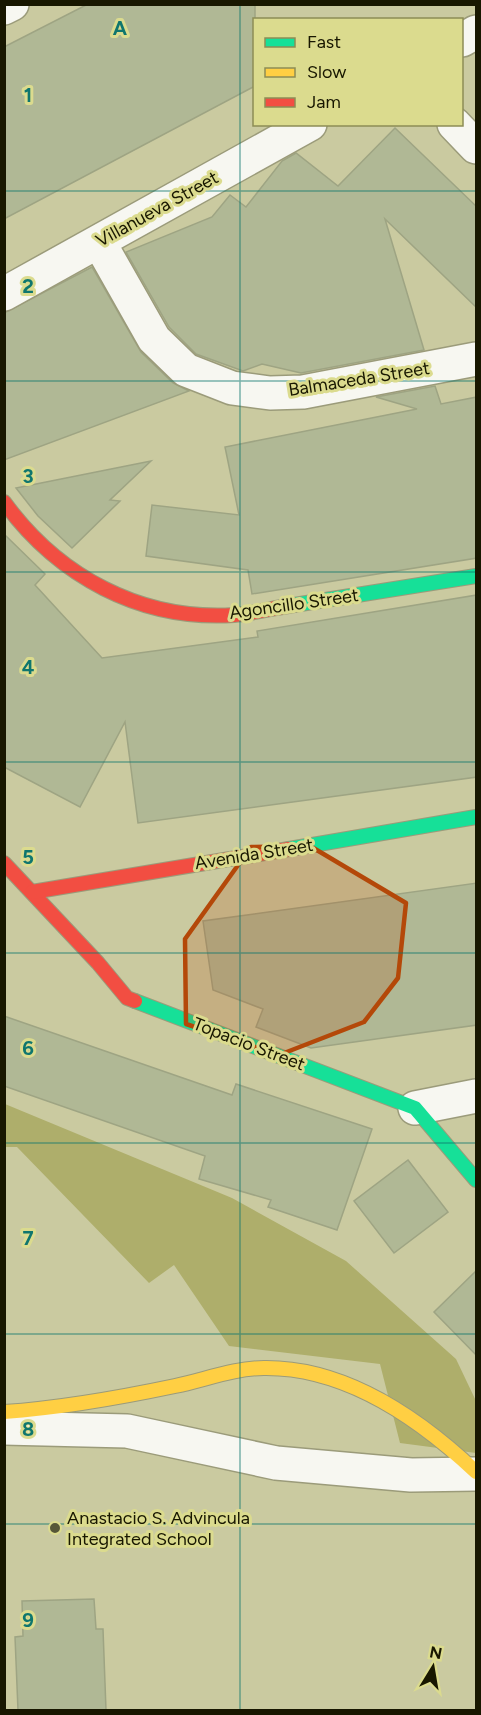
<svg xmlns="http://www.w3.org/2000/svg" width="481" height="1715" font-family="Figtree,sans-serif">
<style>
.forest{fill:#aeae6b}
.building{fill:#b0b895;stroke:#9ea483;stroke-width:1.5}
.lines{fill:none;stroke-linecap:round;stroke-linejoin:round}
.street-casing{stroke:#9b9b7a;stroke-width:36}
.fast-casing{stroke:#9b9b7a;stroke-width:16}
.slow-casing{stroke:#9b9b7a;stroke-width:16}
.jam-casing{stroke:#9b9b7a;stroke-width:16}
.street{stroke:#f7f7f1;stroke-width:33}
.fast{stroke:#16e098;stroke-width:14}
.slow{stroke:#ffcf43;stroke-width:14}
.jam{stroke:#f24e42;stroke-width:14}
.marked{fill:#b44809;fill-opacity:0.2;stroke:#b44809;stroke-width:4.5;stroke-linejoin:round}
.grid{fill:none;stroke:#0f766e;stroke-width:1.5;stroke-opacity:0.55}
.poi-dot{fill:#565638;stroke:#dbdb8e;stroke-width:2}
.labels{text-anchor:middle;stroke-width:6;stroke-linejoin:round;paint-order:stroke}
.street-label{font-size:18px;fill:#181700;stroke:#dbdb8e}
.poi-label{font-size:18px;fill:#181700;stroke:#dbdb8e;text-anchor:start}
.grid-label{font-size:20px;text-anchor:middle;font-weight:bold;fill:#0f766e;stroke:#dbdb8e;stroke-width:6;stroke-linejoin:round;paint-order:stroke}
</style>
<rect width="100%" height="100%" fill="#cacaa0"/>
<!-- forest -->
<path class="forest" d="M5,1104l227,94 114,63 110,98 20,42v52l-76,-10 -20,-79 -151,-18 -55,-81 -25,18 -132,-136h-12z"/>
<!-- building -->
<g class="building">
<path d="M88,4h167v82l-251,133v-172z"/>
<path d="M395,128l82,79v101l-92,-89 39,131 -123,23 -39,-9 -19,7 -47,-17 -27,-27 -43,-75 86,-35 18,-22 16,12 36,-46 14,-8 42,33z"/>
<path d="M92,267l49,85 32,31 16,8 -185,69v-147z"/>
<path d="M435,386l6,18 36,-7v161l-225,36 -4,-24 -102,-14 6,-51 87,10 -14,-68 192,-38 -41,-12z"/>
<path d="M151,461l-41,39 10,1 -48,47 -34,-32 -22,-28z"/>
<path d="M4,534l41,40 -10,11 67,73 156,-21 -1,-6 220,-36v182l-339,46 -13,-101 -45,85 -76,-40z"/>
<path d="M477,883v142l-166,23 -55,-21 7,-18 -50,-19 -10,-69z"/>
<path d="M4,1016l228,79 4,-11 136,45 -35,101 -69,-23 3,-7 -72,-21 6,-23 -201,-70z"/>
<path d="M408,1160l40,52 -54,41 -40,-52z"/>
<path d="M477,1270v86l-43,-44z"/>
<path d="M94,1599l2,30h7l3,81h-88l-3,-73 8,-1 -1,-35z"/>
</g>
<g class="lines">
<!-- street casing -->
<g class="street-casing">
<g id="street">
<path d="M4,8l8,-4"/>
<path d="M462,40l14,-8"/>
<path d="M454,124l22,23"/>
<path d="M99,242l55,97 32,31 46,18 38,5 33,-1 173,-33"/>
<path d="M4,294l306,-170"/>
<path d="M415,1108l61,-12"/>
<path d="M4,1428l123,3 149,32 135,12 65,-1"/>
</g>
</g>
<!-- fast casing -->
<g class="fast-casing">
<g id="fast">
<path d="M294,605l182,-29"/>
<path d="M289,849l187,-32"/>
<path d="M135,1001l280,107 61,72"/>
</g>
</g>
<!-- slow casing -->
<g class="slow-casing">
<path id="slow" d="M4,1412c58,-4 114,-14 171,-26 29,-6 60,-18 89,-18 81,-1 156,51 212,104"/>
</g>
<!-- jam casing -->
<g class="jam-casing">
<g id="jam">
<path d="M4,502c54,74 136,119 230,113 20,-2 40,-7 60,-10"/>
<path d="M4,863l94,100 29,35 8,3"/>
<path d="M32,892l257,-43"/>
</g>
</g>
<!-- street -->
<use href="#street" class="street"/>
<!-- fast -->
<use href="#fast" class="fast"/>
<!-- slow -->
<use href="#slow" class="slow"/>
<!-- jam -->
<use href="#jam" class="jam"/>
</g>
<!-- marked area -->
<path class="marked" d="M310,846l96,57 -8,75 -34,44 -85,33 -93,-31 -1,-85 66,-92z"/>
<!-- grid -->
<path class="grid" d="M240,4v1706M4,191h472M4,381h472M4,572h472M4,762h472M4,953h472M4,1143h472M4,1334h472M4,1524h472"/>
<!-- markers -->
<circle class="poi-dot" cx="55" cy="1528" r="6"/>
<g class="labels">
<!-- street labels -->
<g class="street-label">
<text transform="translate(157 209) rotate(-29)" y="6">Villanueva Street</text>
<text transform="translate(359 379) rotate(-9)" y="6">Balmaceda Street</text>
<text transform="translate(294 604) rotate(-8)" y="6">Agoncillo Street</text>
<text transform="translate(254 854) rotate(-9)" y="6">Avenida Street</text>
<text transform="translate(249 1044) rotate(21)" y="6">Topacio Street</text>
</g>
<!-- poi labels -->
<g class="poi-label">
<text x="67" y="1524">Anastacio S. Advincula<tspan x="67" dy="21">Integrated School</tspan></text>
</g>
</g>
<g class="grid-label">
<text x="120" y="35">A</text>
<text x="28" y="102">1</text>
<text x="28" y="293">2</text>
<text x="28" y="483">3</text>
<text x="28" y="674">4</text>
<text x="28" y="864">5</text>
<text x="28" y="1055">6</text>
<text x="28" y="1245">7</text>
<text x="28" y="1436">8</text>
<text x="28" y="1627">9</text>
</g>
<!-- border -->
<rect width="481" height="1715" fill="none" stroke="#181700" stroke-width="12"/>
<!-- legend -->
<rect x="253" y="18" width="210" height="108" fill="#dbdb8e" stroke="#8d8d55" stroke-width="1.5"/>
<rect x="265" y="38" width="30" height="9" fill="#16e098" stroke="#8d8d55" stroke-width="1.5"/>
<text x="307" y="48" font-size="18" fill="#181700">Fast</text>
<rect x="265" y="68" width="30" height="9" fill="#ffcf43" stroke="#8d8d55" stroke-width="1.5"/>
<text x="307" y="78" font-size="18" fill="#181700">Slow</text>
<rect x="265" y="98" width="30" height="9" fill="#f24e42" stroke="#8d8d55" stroke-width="1.5"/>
<text x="307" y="108" font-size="18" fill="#181700">Jam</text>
<!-- north arrow -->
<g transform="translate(433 1667) rotate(11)" stroke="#dbdb8e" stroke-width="4.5" paint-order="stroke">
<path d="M0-4.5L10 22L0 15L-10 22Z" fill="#181700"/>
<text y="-9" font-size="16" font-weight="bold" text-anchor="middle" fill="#181700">N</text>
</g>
</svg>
